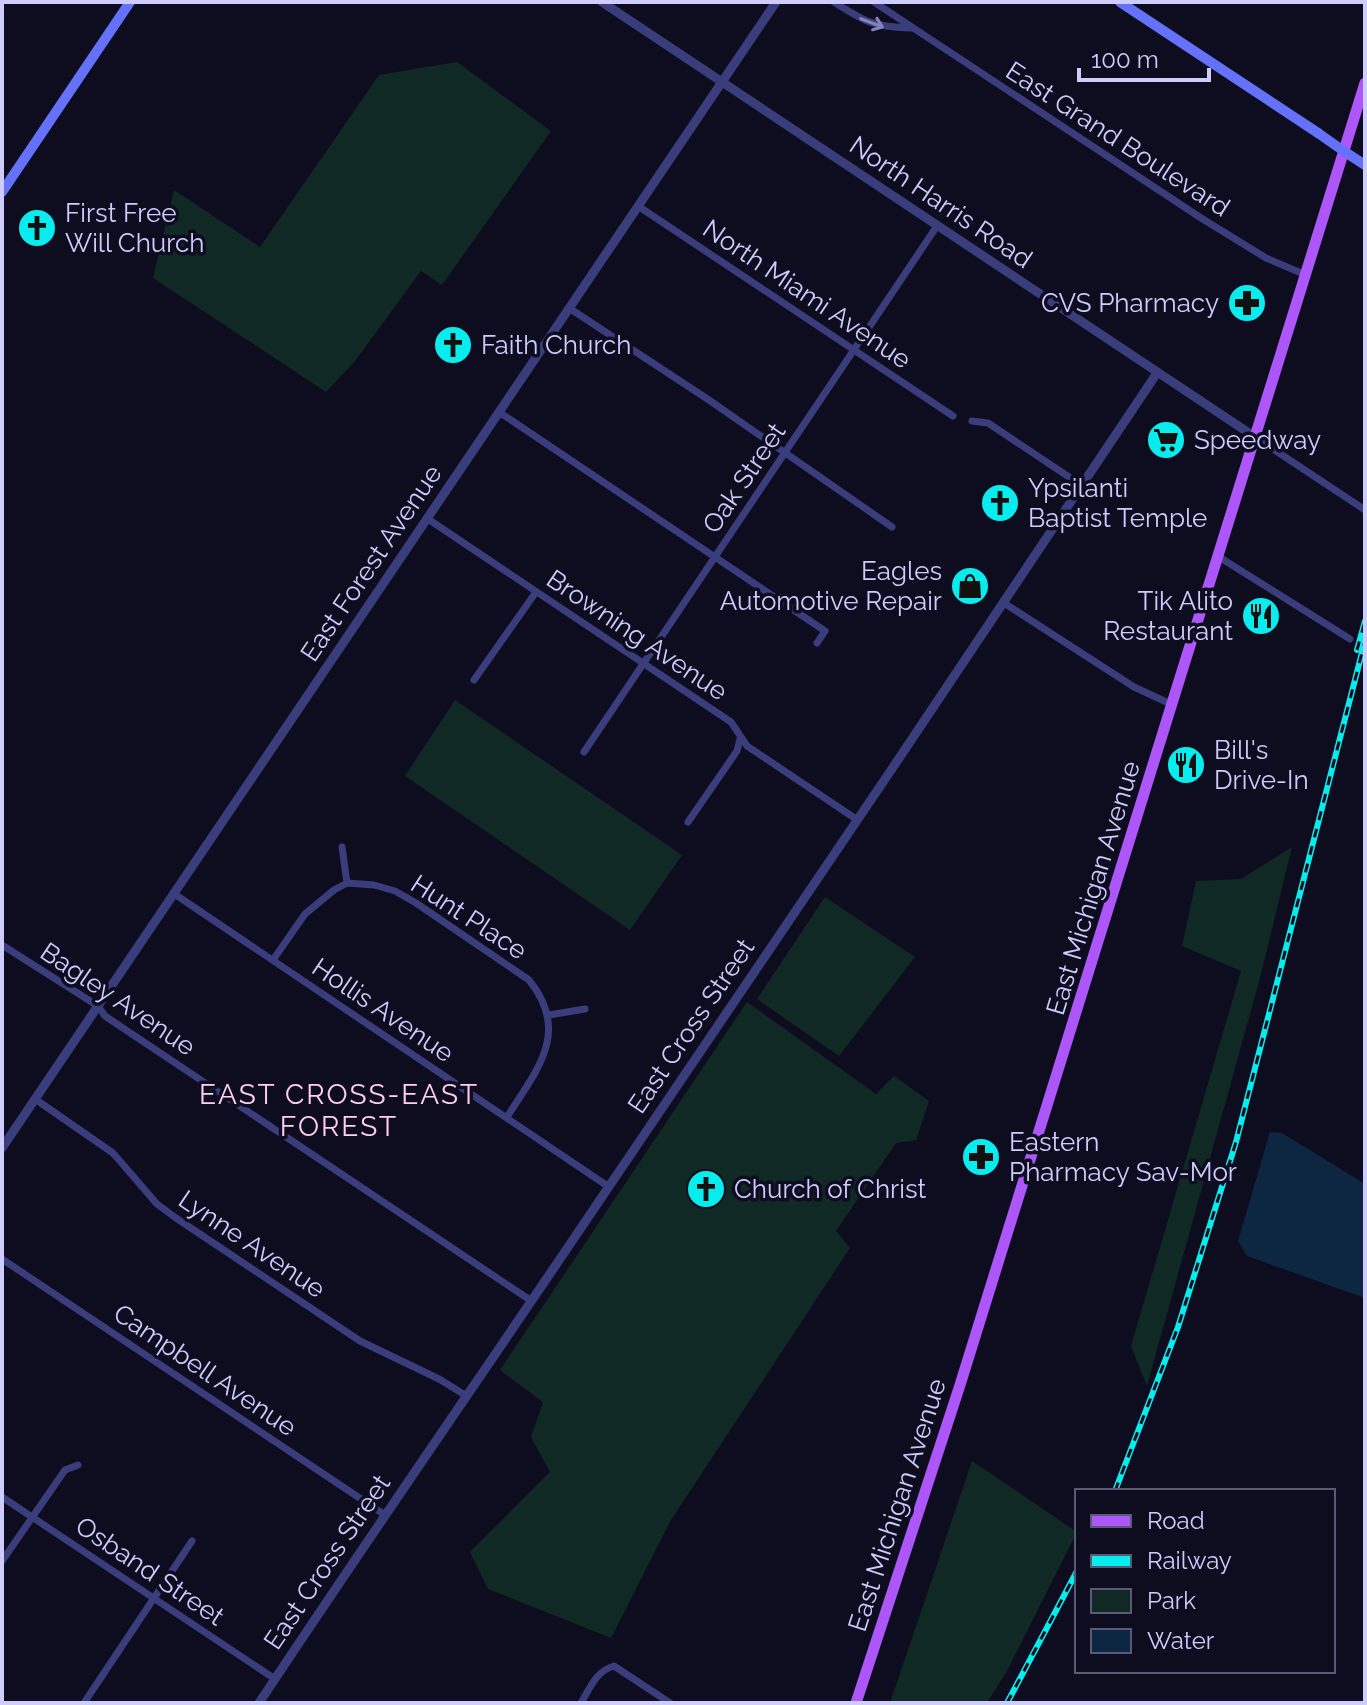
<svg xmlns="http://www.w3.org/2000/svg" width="1367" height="1705" font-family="Raleway,sans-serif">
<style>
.green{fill:#102925}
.water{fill:#0d2642}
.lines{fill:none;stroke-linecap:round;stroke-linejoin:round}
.minor{stroke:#393d7c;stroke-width:7}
.tertiary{stroke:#393d7c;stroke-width:9}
.secondary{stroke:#6671fa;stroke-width:10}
.primary{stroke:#ad57fa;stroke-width:11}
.rail-casing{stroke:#07edee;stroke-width:6}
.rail{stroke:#0e0d1f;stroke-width:3;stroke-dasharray:9;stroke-linecap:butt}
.secondary-bridge{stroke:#6671fa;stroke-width:10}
.oneway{stroke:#8384bc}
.labels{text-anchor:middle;stroke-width:7;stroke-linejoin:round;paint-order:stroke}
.street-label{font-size:26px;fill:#cdccfd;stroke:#0e0d1f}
.poi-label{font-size:26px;fill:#cdccfd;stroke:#0e0d1f;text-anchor:start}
.neighbourhood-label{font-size:28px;letter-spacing:2px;fill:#fdcef1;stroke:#0e0d1f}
</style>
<rect width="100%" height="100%" fill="#0e0d1f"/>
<!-- green -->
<g class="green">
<path d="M457,62l94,69 -109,154 -21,-14 -66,90 -29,31 -173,-114 21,-88 86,57 119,-172z"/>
<path d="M455,700l227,155 -52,75 -225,-154z"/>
<path d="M1292,847l-32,131 -113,408 -16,-40 110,-375 -59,-25 14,-65 45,-2z"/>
<path d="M825,897l90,60 -76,99 -82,-57z"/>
<path d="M747,1002l129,92 18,-18 35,25 -13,39 -20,3 -60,88 14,17 -179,272 -60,118 -123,-49 -18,-37 80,-80 -19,-35 12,-35 -43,-32z"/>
<path d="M972,1461l105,71 -70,139 -20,32h-97z"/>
</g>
<!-- water -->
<path class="water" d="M1270,1132l12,1 83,51v114l-118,-42 -9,-15z"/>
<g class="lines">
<!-- minor -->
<g class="minor">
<path d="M834,2c31,20 40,25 77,26"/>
<path d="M874,2l327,216 65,40 40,17"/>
<path d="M638,206l315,210"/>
<path d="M569,308l140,92 183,127"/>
<path d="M499,412l326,219 -8,12"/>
<path d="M972,421l16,2 93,62"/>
<path d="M1255,437l110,73"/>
<path d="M428,519l303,203 16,24 109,73"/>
<path d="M1219,557l131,82"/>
<path d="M1004,603l130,84 39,18"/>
<path d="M474,680l62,-88"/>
<path d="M584,752l353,-526"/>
<path d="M688,822l49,-71 3,-12"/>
<path d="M342,847l5,36"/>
<path d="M173,893l436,294"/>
<path d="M2,945l96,61 7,10 425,284"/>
<path d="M273,960l32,-46 29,-24 13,-7 27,2 21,6 21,12 113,77c42,52 8,90 -22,137"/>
<path d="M549,1015l36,-6"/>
<path d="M35,1099l78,54 44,51 19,14 184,123 79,38 26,16"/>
<path d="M2,1259l383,256"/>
<path d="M2,1497l273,182"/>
<path d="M2,1561l63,-91 13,-5"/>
<path d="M84,1703l108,-162"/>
<path d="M581,1703c9,-15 15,-32 33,-37l56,37"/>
</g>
<!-- tertiary -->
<g class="tertiary">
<path d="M602,2l653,435"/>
<path d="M2,1148l774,-1146"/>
<path d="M259,1703c116,-175 236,-347 353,-521 183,-269 365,-538 545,-809"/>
</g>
<!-- secondary -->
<g class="secondary">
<path d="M1120,2l198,131"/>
<path d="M1345,152l20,13"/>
<path d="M2,192l128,-190"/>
</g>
<!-- primary -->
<path class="primary" d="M856,1703l104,-318 405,-1302"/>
<!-- rail casing -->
<g class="rail-casing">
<g id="rail">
<path d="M1357,650l8,-29"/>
<path d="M1115,1491l63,-164 58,-185 129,-501"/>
<path d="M1007,1703l70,-132"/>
</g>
</g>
<!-- rail -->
<use href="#rail" class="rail"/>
<!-- secondary-bridge -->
<path class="secondary-bridge" d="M1318,133l27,19"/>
</g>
<!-- one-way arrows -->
<defs><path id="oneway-shaft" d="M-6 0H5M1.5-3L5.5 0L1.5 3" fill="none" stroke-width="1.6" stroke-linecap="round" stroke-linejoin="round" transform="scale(2)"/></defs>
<use class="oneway" href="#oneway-shaft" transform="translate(872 23) rotate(21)"/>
<!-- icons -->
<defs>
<g id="church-disc" transform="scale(2)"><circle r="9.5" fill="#07edee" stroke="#0e0d1f"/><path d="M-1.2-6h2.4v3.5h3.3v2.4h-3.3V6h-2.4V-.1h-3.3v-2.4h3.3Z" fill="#111"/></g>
<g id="pharmacy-disc" transform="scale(2)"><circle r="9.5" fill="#07edee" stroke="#0e0d1f"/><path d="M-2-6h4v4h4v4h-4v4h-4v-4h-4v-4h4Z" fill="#111"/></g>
<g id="supermarket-disc" transform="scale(2)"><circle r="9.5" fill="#07edee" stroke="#0e0d1f"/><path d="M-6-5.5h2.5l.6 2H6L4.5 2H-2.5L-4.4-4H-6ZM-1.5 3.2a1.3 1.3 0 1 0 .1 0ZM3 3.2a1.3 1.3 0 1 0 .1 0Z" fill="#111"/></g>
<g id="shop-disc" transform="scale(2)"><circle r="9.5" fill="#07edee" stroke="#0e0d1f"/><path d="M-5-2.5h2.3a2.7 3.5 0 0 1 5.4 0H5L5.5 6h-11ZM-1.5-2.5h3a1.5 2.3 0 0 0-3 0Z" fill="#111"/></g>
<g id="restaurant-disc" transform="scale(2)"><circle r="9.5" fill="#07edee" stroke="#0e0d1f"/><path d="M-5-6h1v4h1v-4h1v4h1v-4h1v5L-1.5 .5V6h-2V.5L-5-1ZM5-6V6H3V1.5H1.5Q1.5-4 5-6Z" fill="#111"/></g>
</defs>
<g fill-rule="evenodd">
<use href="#church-disc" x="37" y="228"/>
<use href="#pharmacy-disc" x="1247" y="303"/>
<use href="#church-disc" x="453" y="345"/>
<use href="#supermarket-disc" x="1166" y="440"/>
<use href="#church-disc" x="1000" y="503"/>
<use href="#shop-disc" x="970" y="586"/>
<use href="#restaurant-disc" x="1261" y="616"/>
<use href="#restaurant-disc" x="1186" y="765"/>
<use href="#pharmacy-disc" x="981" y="1157"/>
<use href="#church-disc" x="706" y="1189"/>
</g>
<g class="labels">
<!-- street labels -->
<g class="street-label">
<text transform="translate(1118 139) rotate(33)" y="9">East Grand Boulevard</text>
<text transform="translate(941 202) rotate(34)" y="9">North Harris Road</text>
<text transform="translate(807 294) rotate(34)" y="9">North Miami Avenue</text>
<text transform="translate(744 478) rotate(-56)" y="9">Oak Street</text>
<text transform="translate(371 563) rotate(-56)" y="9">East Forest Avenue</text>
<text transform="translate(637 635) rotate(34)" y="9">Browning Avenue</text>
<text transform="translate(1093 888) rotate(-73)" y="9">East Michigan Avenue</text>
<text transform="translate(469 917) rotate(33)" y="9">Hunt Place</text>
<text transform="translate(118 999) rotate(34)" y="9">Bagley Avenue</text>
<text transform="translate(383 1010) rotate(34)" y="9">Hollis Avenue</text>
<text transform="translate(691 1026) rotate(-56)" y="9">East Cross Street</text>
<text transform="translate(252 1244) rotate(34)" y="9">Lynne Avenue</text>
<text transform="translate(205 1370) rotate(34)" y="9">Campbell Avenue</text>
<text transform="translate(897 1505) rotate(-72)" y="9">East Michigan Avenue</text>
<text transform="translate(327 1562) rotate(-56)" y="9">East Cross Street</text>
<text transform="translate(150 1571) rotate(34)" y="9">Osband Street</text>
</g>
<!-- poi labels -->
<g class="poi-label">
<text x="65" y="222">First Free<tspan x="65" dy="30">Will Church</tspan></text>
<text x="1219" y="312" text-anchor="end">CVS Pharmacy</text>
<text x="481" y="354">Faith Church</text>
<text x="1194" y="449">Speedway</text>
<text x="1028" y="497">Ypsilanti<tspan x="1028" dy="30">Baptist Temple</tspan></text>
<text x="942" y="580" text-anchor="end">Eagles<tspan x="942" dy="30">Automotive Repair</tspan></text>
<text x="1233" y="610" text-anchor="end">Tik Alito<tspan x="1233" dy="30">Restaurant</tspan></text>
<text x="1214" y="759">Bill's<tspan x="1214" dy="30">Drive-In</tspan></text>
<text x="1009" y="1151">Eastern<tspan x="1009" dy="30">Pharmacy Sav-Mor</tspan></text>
<text x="734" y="1198">Church of Christ</text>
</g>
<!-- neighbourhood labels -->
<g class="neighbourhood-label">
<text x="339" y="1104">EAST CROSS-EAST<tspan x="339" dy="32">FOREST</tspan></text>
</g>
</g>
<!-- border -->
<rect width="1367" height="1705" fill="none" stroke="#cdccfd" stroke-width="8"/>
<!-- legend -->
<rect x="1075" y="1489" width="260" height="184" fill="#0e0d1f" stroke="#5a5978" stroke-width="2"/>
<rect x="1091" y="1515" width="40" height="12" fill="#ad57fa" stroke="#5a5978" stroke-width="2"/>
<text x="1147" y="1529" font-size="24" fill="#cdccfd">Road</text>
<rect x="1091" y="1555" width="40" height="12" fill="#07edee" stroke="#5a5978" stroke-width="2"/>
<text x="1147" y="1569" font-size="24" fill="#cdccfd">Railway</text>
<rect x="1091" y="1589" width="40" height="24" fill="#102925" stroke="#5a5978" stroke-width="2"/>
<text x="1147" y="1609" font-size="24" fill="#cdccfd">Park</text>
<rect x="1091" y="1629" width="40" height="24" fill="#0d2642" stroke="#5a5978" stroke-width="2"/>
<text x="1147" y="1649" font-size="24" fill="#cdccfd">Water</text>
<!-- scale -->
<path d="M1079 68v12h130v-12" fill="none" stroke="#cdccfd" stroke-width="4"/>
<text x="1091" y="68" font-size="24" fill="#cdccfd" stroke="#0e0d1f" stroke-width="6" paint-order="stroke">100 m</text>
</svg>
